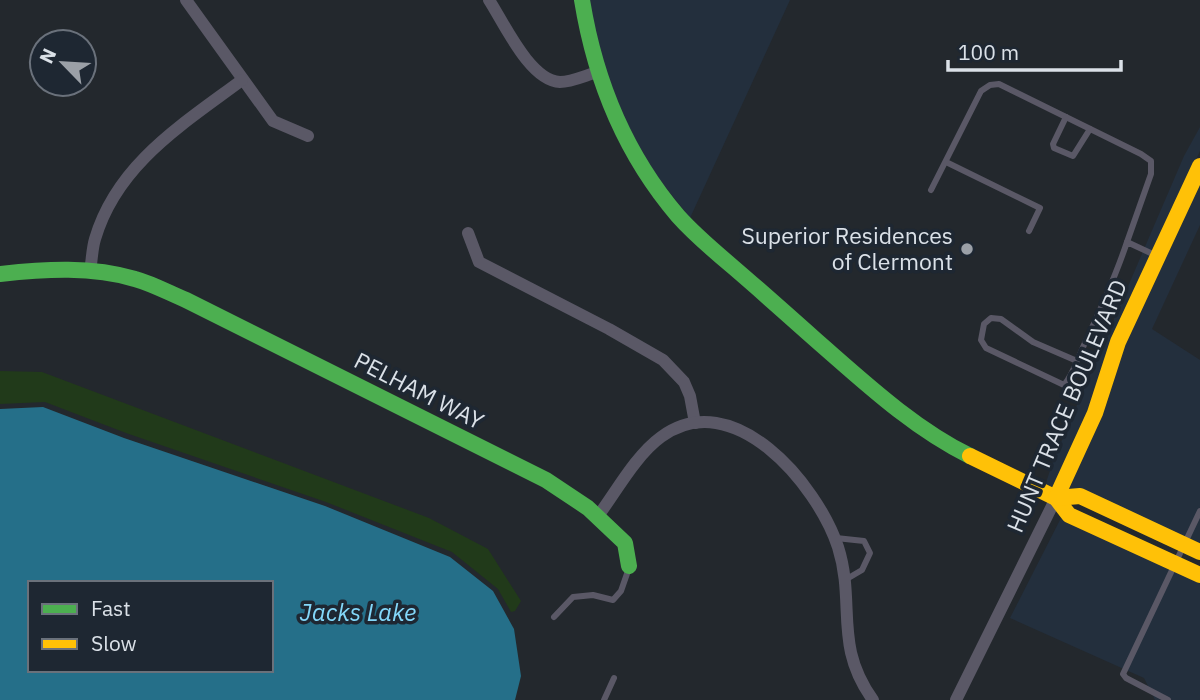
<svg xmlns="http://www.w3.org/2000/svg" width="1200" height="700" font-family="'IBM Plex Sans',sans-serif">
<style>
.built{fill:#232f3d}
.green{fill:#213a1a}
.water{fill:#256f89;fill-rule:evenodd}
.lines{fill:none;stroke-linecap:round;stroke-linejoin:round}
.lane{stroke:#5a5866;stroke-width:6}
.street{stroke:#5a5866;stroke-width:12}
.fast{stroke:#4caf50;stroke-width:16}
.slow{stroke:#ffc107;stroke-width:16}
.poi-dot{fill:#9ba0a7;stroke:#1e2732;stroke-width:2.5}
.labels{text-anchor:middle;stroke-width:7;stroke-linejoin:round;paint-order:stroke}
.poi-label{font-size:23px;fill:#dbe1e8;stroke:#1e2732;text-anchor:end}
.street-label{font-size:23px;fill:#dbe1e8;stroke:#1e2732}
.water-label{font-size:24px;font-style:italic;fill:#83d7f9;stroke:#1e2732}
</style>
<rect width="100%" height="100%" fill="#23282d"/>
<!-- built -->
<g class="built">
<path d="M588,0h202l-100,218 -43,-54 -32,-61 -21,-68z"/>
<path d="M1200,127v24l-37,77 -74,182 -37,80 -7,-4 8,-25 131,-305z"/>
<path d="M1200,182v43l-48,104 48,31v185l-133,-54 57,-147z"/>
<path d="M1062,516l5,4 133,63v117h-45l-11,-22 -134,-60z"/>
</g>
<!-- green -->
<path class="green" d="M0,371l42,1 387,146 59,31 33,52 -6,10 -4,1 -13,-23 -46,-37 -126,-50 -200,-69 -81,-31 -45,2z"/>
<!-- water -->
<path class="water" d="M43,407l81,31 201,68 125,51 43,34 21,38 7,47 -6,24h-515v-291zM30,583h241v87h-241z"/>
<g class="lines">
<!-- lane -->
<g class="lane">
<path d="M1066,117l-13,27 1,4 19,8 17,-27"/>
<path d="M946,162l94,46 -11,23"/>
<path d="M931,190l50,-99 9,-6 9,-1 142,70 10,7v13l-24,68"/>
<path d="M1077,361l-44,-19 -32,-23 -10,-1 -7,6 -3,16 5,8 78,37c9,-10 14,-27 20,-40 16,-34 31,-67 43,-103l30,14"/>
<path d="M836,538l28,3 6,12 -8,17 -17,10"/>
<path d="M554,617l19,-20 20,-2 20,5 8,-9 8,-23"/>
<path d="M604,700l10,-22"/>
<path d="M1168,700l-42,-22 -3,-4 77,-163"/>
</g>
<!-- street -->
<g class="street">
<path d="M186,0l87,121 35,15"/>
<path d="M489,0c15,23 41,81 71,82 12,0 26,-7 38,-10"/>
<path d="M468,233l11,29 130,67 54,31 21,22 6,14 5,27"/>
<path d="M90,271c2,-11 2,-22 5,-32 22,-75 88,-115 147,-159"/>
<path d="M598,516c18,-24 38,-61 63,-79 72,-53 156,47 177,110 18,57 -5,98 35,153"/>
<path d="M956,700l100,-202"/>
</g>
<!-- fast -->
<g class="fast">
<path d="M582,0c13,80 43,154 96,216 16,18 36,35 55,51 28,24 56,49 84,74 47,41 96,87 153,115"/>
<path d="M0,274c45,-5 92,-8 135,5 18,5 34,14 51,21l360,180 42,28 37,35 4,23"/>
</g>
<!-- slow -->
<g class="slow">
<path d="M970,456l86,42 13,17 131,60"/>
<path d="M1056,498l39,-85 23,-71 82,-176"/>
<path d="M1056,498l24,-2 120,56"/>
</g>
</g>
<!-- markers -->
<circle class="poi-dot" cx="967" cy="249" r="7"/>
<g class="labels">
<!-- poi labels -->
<g class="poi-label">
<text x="953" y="244">Superior Residences<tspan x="953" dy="26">of Clermont</tspan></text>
</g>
<!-- street labels -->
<g class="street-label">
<text transform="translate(419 391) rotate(27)" y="8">PELHAM WAY</text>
<text transform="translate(1067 406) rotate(-67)" y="8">HUNT TRACE BOULEVARD</text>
</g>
<!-- water labels -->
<g class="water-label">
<text x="358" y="621">Jacks Lake</text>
</g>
</g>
<!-- legend -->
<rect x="28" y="581" width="245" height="91" fill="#1e2732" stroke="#6a717b" stroke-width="2"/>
<rect x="42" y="604" width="35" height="10" fill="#4caf50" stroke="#6a717b" stroke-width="2"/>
<text x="91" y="616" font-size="21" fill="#dbe1e8">Fast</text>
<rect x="42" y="639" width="35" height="10" fill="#ffc107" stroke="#6a717b" stroke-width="2"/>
<text x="91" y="651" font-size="21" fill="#dbe1e8">Slow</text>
<!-- north arrow -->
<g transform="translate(63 63) rotate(295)"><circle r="33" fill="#1e2732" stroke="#6a717b" stroke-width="2"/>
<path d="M0-5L12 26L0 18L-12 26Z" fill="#9ba0a7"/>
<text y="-10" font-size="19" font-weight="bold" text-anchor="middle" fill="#dbe1e8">N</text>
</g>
<!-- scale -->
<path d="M948 60v10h173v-10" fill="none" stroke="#dbe1e8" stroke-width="3.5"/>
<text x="958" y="60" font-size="21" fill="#dbe1e8" stroke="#1e2732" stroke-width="5" paint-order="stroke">100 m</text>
</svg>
